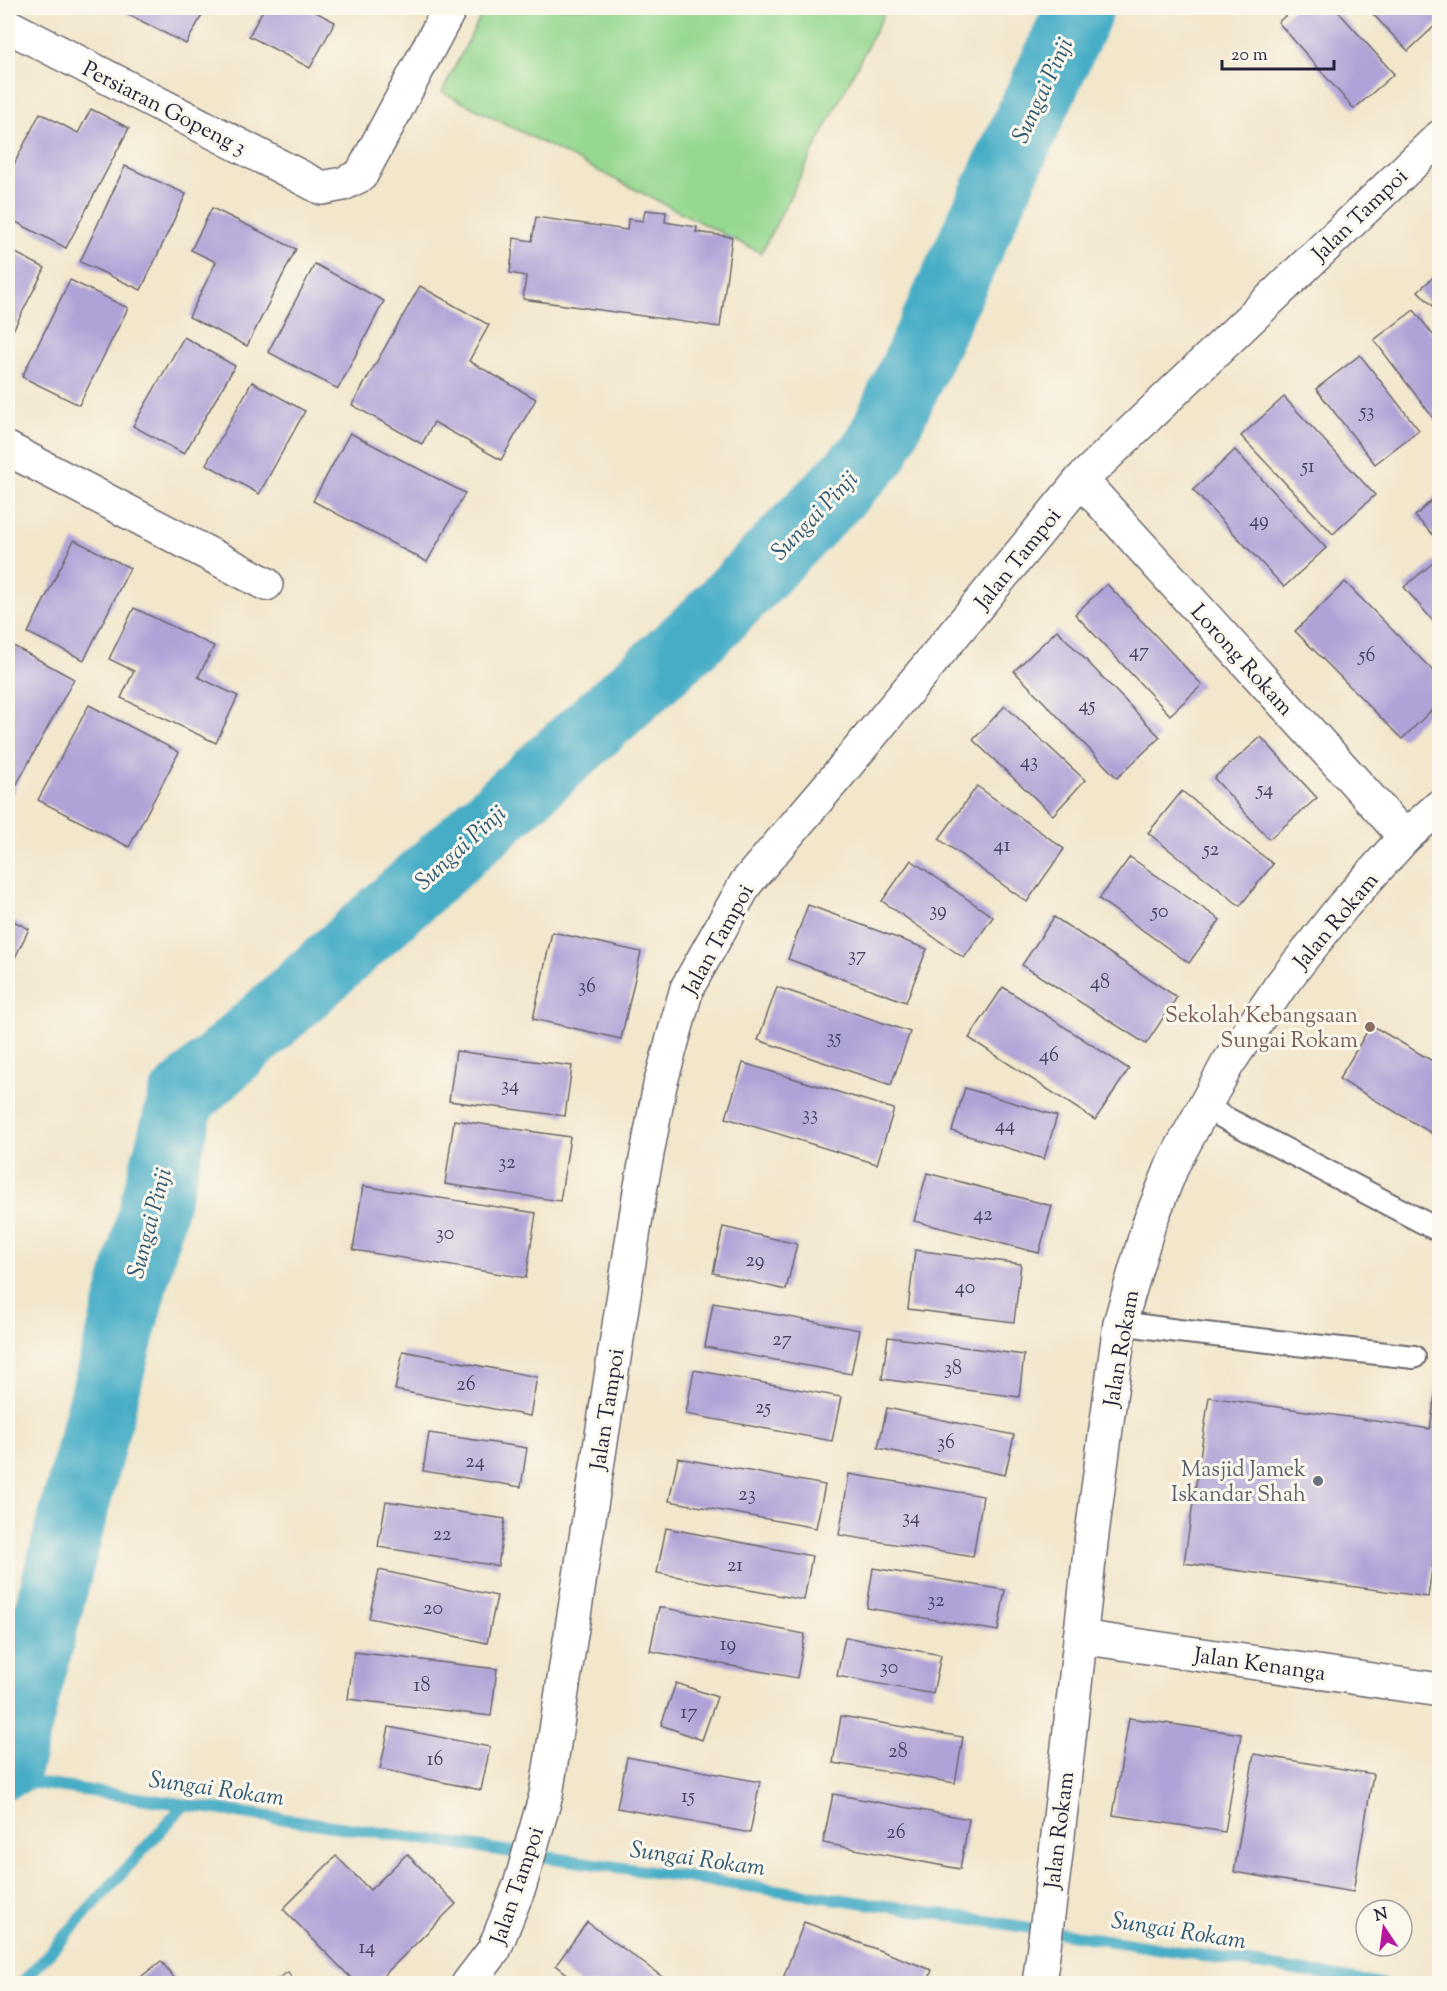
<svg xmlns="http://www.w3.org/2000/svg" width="1447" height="1991" font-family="'Sorts Mill Goudy',serif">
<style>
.green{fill:#96d890;stroke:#5c7d66;stroke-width:1.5}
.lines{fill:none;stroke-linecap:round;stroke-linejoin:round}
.stream{stroke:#46adc6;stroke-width:12}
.river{stroke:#46adc6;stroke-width:68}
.building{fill:#afa2d7}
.lane-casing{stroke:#6b676d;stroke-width:26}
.street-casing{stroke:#6b676d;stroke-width:36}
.secondary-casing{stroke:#6b676d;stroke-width:36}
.lane{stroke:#fff;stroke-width:22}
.street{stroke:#fff;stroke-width:33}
.secondary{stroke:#fff;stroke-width:33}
.education-dot{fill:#8d6e63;stroke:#fbf7ec;stroke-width:2}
.worship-dot{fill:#6b7280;stroke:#fbf7ec;stroke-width:2}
.labels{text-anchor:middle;stroke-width:6;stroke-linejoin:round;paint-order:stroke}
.number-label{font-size:20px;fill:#454262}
.street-label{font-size:22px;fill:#22223b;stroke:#fbf7ec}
.education-label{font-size:22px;fill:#785e54;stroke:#fbf7ec;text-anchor:end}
.worship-label{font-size:22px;fill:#5b616d;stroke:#fbf7ec;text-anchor:end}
.water-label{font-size:24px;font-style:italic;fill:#305a73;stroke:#fbf7ec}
</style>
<rect width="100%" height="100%" fill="#fbf7ec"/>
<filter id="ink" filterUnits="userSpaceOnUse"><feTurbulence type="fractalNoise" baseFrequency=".0167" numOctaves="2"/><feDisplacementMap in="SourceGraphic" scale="12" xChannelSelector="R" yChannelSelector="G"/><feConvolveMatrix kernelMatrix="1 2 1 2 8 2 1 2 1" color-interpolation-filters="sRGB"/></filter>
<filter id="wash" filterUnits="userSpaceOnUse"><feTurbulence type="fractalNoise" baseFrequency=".008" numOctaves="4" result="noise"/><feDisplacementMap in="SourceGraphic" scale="24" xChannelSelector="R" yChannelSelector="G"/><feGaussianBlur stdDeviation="1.35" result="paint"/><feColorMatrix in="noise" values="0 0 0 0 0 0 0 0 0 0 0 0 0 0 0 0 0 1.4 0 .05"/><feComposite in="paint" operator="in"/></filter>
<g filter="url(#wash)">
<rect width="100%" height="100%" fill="#f2e6cb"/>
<!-- green -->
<path class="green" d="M485,8h402l-126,245 -319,-161z"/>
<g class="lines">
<!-- stream -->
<g class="stream">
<path d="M8,1779l947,137 427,68"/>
<path d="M21,1984l163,-179"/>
</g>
<!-- river -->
<path class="river" d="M8,1764l174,-666 524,-472 169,-174 205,-444"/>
</g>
<g id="blocks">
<!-- building -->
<g class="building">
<path d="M116,8h90l-20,36z"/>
<path d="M264,8h44l27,14 -25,46 -61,-32z"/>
<path d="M1295,8h40l59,66 -40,35 -76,-87z"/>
<path d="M1367,8h73v13l-32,30z"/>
<path d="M91,109l38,19 -63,120 -58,-30v-42l32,-63 38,20z"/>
<path d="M125,166l61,28 -45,96 -61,-28z"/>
<path d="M212,208l84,41 -49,97 -58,-29 27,-55 -25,-12z"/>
<path d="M645,210l21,2 -1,10 32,5 -1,5 36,5 -12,90 -197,-28 3,-23 -16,-3 4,-35 18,3 4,-24 91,13 1,-11 15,2z"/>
<path d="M8,249l37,19 -37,72z"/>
<path d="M315,264l69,37 -46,88 -70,-37z"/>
<path d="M1440,271v42l-22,-22z"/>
<path d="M70,280l58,28 -49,97 -57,-28z"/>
<path d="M420,286l69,39 -20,36 67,38 -35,61 -67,-38 -12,22 -70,-39z"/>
<path d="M1414,310l26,34v83l-66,-87z"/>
<path d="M184,337l51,29 -51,88 -51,-28z"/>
<path d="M1360,355l59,75 -44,34 -59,-75z"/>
<path d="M252,382l53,29 -46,83 -53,-30z"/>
<path d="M1284,397l91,98 -42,39 -92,-98z"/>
<path d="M350,433l115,60 -38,69 -114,-61z"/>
<path d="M1235,450l91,98 -42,39 -91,-97z"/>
<path d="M1440,492v50l-25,-26z"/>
<path d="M74,540l56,28 -46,92 -56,-27z"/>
<path d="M1440,557v72l-36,-42z"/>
<path d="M1345,582l95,96v24l-38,37 -107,-108z"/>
<path d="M1107,584l95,101 -32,30 -95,-101z"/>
<path d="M134,608l80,38 -16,31 40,19 -22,47 -95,-45 13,-27 -25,-12z"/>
<path d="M1057,630l103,107 -43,41 -103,-107z"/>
<path d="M8,643l66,36 -62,114 -4,-3z"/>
<path d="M89,705l90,47 -50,95 -91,-47z"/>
<path d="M1005,706l80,74 -32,35 -80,-75z"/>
<path d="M1261,737l56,61 -48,41 -55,-61z"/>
<path d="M977,786l87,63 -37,53 -88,-63z"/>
<path d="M1182,791l91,73 -33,42 -92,-73z"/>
<path d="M1130,857l90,63 -31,43 -90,-64z"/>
<path d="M911,860l82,57 -29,41 -82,-57z"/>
<path d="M808,905l119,44 -21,53 -118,-43z"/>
<path d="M1054,917l123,80 -31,47 -124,-79z"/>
<path d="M8,918l21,11 -21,43z"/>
<path d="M552,932l89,20 -20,87 -88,-20z"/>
<path d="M777,987l133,45 -19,53 -133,-45z"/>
<path d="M1003,987l126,82 -34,51 -126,-82z"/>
<path d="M1371,1025l63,37 6,-9v85l-101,-59z"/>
<path d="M456,1051l116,15 -7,50 -116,-15z"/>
<path d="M743,1063l151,46 -17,55 -151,-46z"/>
<path d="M965,1088l92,28 -13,43 -92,-28z"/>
<path d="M454,1120l116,17 -10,64 -115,-17z"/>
<path d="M927,1173l125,33 -13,47 -125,-32z"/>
<path d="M363,1186l173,27 -10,65 -173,-28z"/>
<path d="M723,1227l74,17 -11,46 -73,-17z"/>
<path d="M915,1250l106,14 -7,58 -106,-13z"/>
<path d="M713,1303l147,27 -9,44 -146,-27z"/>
<path d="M888,1337l136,18 -5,42 -137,-18z"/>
<path d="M403,1351l134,26 -7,39 -135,-26z"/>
<path d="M694,1370l147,27 -9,44 -146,-27z"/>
<path d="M1438,1374l2,160h-3l-9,63 -244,-34 25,-166 221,32z"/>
<path d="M887,1408l127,27 -9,40 -127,-27z"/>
<path d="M429,1433l98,15 -6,39 -98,-16z"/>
<path d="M678,1458l147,27 -9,43 -147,-27z"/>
<path d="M849,1474l134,22 -10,61 -134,-22z"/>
<path d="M386,1501l119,18 -7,47 -120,-19z"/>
<path d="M666,1528l146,28 -8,44 -147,-27z"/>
<path d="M873,1568l132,22 -7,41 -131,-23z"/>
<path d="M379,1570l118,26 -10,47 -118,-25z"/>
<path d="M659,1607l146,27 -8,44 -147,-27z"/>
<path d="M845,1637l96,18 -8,39 -96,-18z"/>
<path d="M354,1652l143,17 -6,47 -143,-17z"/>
<path d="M676,1683l41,14 -15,43 -41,-15z"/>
<path d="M841,1716l122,21 -8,46 -122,-20z"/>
<path d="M1129,1718l112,16 -16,98 -112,-17z"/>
<path d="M389,1727l101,20 -9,43 -101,-21z"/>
<path d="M1254,1754l119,20 -20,118 -119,-20z"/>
<path d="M627,1757l133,25 -10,51 -133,-25z"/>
<path d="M833,1794l136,25 -9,50 -137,-26z"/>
<path d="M407,1854l49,50 -81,80h-18l-74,-75 53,-53 34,34z"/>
<path d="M587,1922l85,62h-92l-24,-19z"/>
<path d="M804,1922l128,48 -5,14h-146z"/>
<path d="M161,1961l18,23h-47z"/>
<path d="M288,1972l7,12h-25z"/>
</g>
</g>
</g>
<g filter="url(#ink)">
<use href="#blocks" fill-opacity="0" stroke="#6b676d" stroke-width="1.5"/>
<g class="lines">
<!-- lane casing -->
<g class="lane-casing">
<g id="lane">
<path d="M1204,1107l236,124"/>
<path d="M1120,1323l58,8 236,26"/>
</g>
</g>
<!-- street casing -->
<g class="street-casing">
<g id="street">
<path d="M8,26l314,162 21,-4 18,-9 89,-167"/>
<path d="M8,449l258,135"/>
<path d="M1081,480l324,357"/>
<path d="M1080,1637l360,53"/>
<path d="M468,1984l26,-34 26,-65 26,-90 94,-604 20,-106 27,-97 59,-105 93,-109 242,-294 359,-343"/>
</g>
</g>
<!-- secondary casing -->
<g class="secondary-casing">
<path id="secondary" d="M1039,1984l16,-122 37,-328 28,-211 29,-99 24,-60 54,-99 54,-80 62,-79 62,-69 35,-31"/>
</g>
<!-- lane -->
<use href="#lane" class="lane"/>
<!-- street -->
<use href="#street" class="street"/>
<!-- secondary -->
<use href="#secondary" class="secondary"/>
</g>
</g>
<!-- markers -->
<circle class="education-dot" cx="1370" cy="1027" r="6"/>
<circle class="worship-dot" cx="1318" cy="1481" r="6"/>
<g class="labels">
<!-- number labels -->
<g class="number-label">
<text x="1367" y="417">53</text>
<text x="1308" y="472">51</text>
<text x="1259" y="526">49</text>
<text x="1139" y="657">47</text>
<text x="1367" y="661">56</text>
<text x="1087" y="711">45</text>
<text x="1029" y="767">43</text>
<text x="1265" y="795">54</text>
<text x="1002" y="851">41</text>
<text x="1211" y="855">52</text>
<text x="938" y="916">39</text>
<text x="1160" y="917">50</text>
<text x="857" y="961">37</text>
<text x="1100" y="988">48</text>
<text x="587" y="992">36</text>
<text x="834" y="1043">35</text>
<text x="1049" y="1061">46</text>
<text x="510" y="1091">34</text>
<text x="810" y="1120">33</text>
<text x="1005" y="1131">44</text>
<text x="507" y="1168">32</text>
<text x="983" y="1220">42</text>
<text x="445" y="1239">30</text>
<text x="755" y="1266">29</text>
<text x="965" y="1293">40</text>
<text x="782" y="1345">27</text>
<text x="953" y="1374">38</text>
<text x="466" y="1390">26</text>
<text x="763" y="1413">25</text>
<text x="946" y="1448">36</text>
<text x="475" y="1467">24</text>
<text x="747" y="1500">23</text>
<text x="911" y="1523">34</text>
<text x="442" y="1540">22</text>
<text x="735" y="1571">21</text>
<text x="936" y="1606">32</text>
<text x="433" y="1614">20</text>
<text x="728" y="1650">19</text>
<text x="889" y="1673">30</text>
<text x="422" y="1691">18</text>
<text x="689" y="1718">17</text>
<text x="898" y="1757">28</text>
<text x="435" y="1765">16</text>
<text x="688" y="1802">15</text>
<text x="896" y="1838">26</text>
<text x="367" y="1953">14</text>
</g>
<!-- street labels -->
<g class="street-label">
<text transform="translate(165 107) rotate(27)" y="8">Persiaran Gopeng 3</text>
<text transform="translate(1359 214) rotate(-44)" y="8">Jalan Tampoi</text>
<text transform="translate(1017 558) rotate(-51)" y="8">Jalan Tampoi</text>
<text transform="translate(1243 659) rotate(48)" y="8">Lorong Rokam</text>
<text transform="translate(1335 920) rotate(-50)" y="8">Jalan Rokam</text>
<text transform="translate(717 939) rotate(-61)" y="8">Jalan Tampoi</text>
<text transform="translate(1120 1348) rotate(-80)" y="8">Jalan Rokam</text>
<text transform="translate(606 1409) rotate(-81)" y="8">Jalan Tampoi</text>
<text transform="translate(1260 1663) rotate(8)" y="8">Jalan Kenanga</text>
<text transform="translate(1058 1830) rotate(-83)" y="8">Jalan Rokam</text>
<text transform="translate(516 1885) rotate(-71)" y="8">Jalan Tampoi</text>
</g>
<!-- education labels -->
<g class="education-label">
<text x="1358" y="1022">Sekolah Kebangsaan<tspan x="1358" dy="25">Sungai Rokam</tspan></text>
</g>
<!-- worship labels -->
<g class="worship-label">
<text x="1306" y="1476">Masjid Jamek<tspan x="1306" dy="25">Iskandar Shah</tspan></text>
</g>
<!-- water labels -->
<g class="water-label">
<text transform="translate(1042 90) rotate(-65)" y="8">Sungai Pinji</text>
<text transform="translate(814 515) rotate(-46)" y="8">Sungai Pinji</text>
<text transform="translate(460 847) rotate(-42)" y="8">Sungai Pinji</text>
<text transform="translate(149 1223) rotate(-75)" y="8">Sungai Pinji</text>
<text transform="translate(217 1788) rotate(8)" y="8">Sungai Rokam</text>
<text transform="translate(698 1858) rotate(8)" y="8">Sungai Rokam</text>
<text transform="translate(1179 1930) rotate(9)" y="8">Sungai Rokam</text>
</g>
</g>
<!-- margin -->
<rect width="1447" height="1991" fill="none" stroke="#fbf7ec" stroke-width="30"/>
<!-- north arrow -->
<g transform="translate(1384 1928) rotate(347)"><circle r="28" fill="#fbf7ec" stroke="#a4a2a5" stroke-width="1.5"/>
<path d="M0-4.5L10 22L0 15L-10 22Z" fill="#b5179e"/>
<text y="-9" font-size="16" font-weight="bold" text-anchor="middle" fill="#22223b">N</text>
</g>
<!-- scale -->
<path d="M1222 60v9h112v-9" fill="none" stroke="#22223b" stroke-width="3"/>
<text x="1231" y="60" font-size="18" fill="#22223b" stroke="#fbf7ec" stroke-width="4.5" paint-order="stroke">20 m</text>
</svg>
